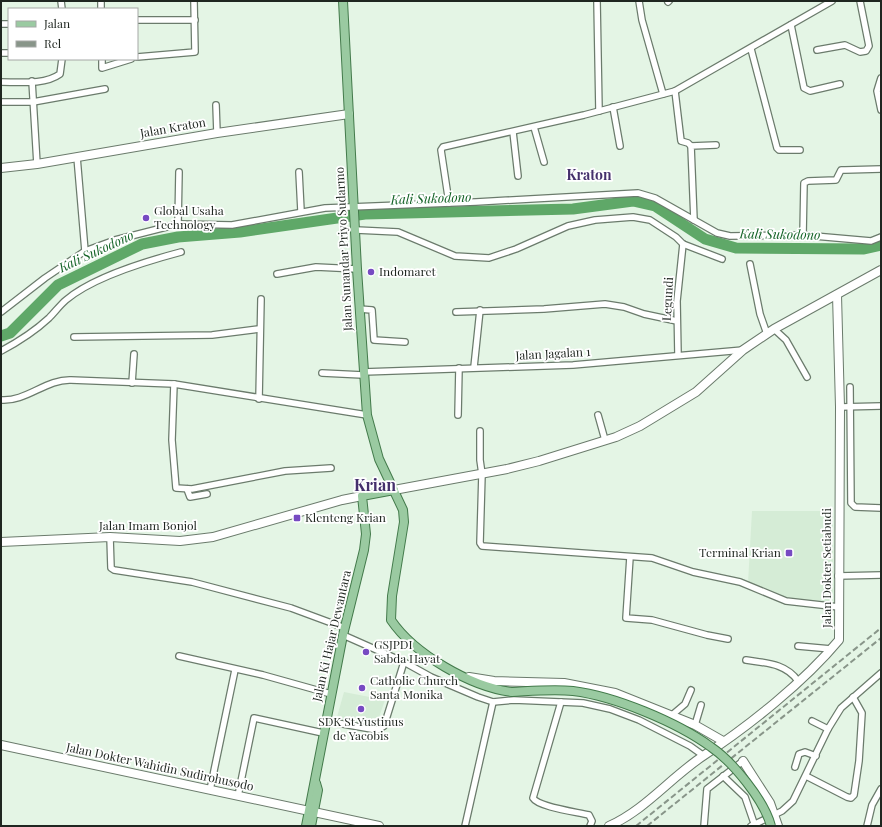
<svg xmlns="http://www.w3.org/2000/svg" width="882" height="827" font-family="'Playfair Display',serif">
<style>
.built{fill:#d5ecd6}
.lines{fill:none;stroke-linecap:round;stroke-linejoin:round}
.river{stroke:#5fa868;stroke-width:11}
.street-casing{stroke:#6b7b6c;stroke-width:8}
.secondary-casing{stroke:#6b7b6c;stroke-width:10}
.primary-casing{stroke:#437a4b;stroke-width:10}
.street{stroke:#fff;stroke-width:5.5}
.secondary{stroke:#fff;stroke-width:8}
.primary{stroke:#9acaa1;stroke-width:8}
.rail{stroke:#889589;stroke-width:2;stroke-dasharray:6 3;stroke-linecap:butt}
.primary-bridge-casing{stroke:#437a4b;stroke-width:10;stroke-linecap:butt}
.primary-bridge{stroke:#9acaa1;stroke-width:8}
.poi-dot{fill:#774ac2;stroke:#fff;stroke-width:1.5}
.labels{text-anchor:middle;stroke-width:3.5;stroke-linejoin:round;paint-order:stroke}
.street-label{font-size:12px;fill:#1f2620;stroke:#fff}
.poi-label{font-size:12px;fill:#1f2620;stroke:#fff;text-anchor:start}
.water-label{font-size:13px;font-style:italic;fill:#136326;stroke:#fff}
.quarter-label{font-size:14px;font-weight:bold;fill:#45306c;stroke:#fff}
.district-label{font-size:16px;font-weight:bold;fill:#45306c;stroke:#fff}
</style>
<rect width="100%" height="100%" fill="#e4f5e5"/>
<!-- built -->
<g class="built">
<path d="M752,511h81l1,96 -35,-3 -51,-21z"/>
<path d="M344,692l41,8 -9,26 -39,-9z"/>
</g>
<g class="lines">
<!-- river -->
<path class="river" d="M1,336l9,-3 48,-48 84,-41 36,-7 62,-5 125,-18 208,-5 60,-8 22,5 50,33 31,9 128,1 17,-4"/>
<!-- street casing -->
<g class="street-casing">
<g id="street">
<path d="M61,1l1,8"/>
<path d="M597,1l2,110"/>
<path d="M639,1l3,19 21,74"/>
<path d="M668,2l1,-1"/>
<path d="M101,9v-8"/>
<path d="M137,20h58"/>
<path d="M1,24h8"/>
<path d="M791,25l13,63 6,3 30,-7"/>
<path d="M751,49l26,99 2,2h21"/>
<path d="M817,50l28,-5 15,7 6,-1 3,-5 -9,-45"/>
<path d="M1,53h8"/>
<path d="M137,57l58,-5 -1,-51"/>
<path d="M102,59v9l29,-9"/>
<path d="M881,78l-4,13 4,19"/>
<path d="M32,81l5,83"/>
<path d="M1,82c18,0 44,3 59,-8l2,-15"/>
<path d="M675,91l6,50 7,2 3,3"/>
<path d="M1,102h32l72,-13"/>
<path d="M216,105l1,28"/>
<path d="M613,107l7,39"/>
<path d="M534,127l10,35"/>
<path d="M513,132l5,44"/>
<path d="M77,157l8,94"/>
<path d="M299,172l2,39"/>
<path d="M449,203l-8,-53 2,-3 141,-32 91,-24 157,-90"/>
<path d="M694,220l-3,-74 25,-1"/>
<path d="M178,224l1,-52"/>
<path d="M356,230l42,2 57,24 34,2 27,-9 52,-23 27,-6 38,-3 17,3 26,17 7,7 39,15"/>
<path d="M803,235l1,-52 4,-2 28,-1 5,-10h4l36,-1"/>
<path d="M750,264l10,50 7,20"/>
<path d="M277,274l39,-7 41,2"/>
<path d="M359,309l13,1 2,30 31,2"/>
<path d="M1,312l44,-34 40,-27 30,-11 63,-16 54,1 93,-17 151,-6 162,-9 17,5 62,35 13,3 73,-1 68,6 10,-4"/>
<path d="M456,312l88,-3 61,-5 19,3 20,7 33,7"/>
<path d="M774,329l12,11 21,37"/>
<path d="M74,337l138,-2 47,-6"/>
<path d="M1,351c17,-9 34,-20 48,-33 6,-6 11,-13 17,-18 27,-23 81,-39 115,-48"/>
<path d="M678,355l-1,-54 6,-57"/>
<path d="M474,367l6,-57"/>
<path d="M363,372l210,-7 170,-15"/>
<path d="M322,373l41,2"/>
<path d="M132,383l2,-29"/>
<path d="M174,384l-2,56 4,48 16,1 93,-18 46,-3"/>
<path d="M850,387l1,116 4,4 26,1"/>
<path d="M259,399l2,-100"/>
<path d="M1,400c25,2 45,-21 70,-20l103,4 193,31"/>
<path d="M840,407l41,-1"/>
<path d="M458,415l1,-47"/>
<path d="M598,415l7,25"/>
<path d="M480,431v29l2,14 -2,69 2,3 170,12 41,14 47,10 46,19 53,6"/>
<path d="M187,489l3,8 17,-3"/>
<path d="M110,537l1,31 3,2 78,12 99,26 54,20"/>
<path d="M630,557l-4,61 26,2 55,15 21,4"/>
<path d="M838,576l43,-1"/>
<path d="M343,635l61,27 27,15 47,20 15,5 21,-2 69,3 27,6 29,11 51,26 14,10"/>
<path d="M798,646l33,3"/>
<path d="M179,656l84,19 68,19"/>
<path d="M746,660c19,3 40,3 52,21"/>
<path d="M561,702l-28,96c5,9 44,14 56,17l3,6 -2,5"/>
<path d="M672,715l13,-11 6,-14"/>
<path d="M326,721l51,9 7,-4 20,-64"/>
<path d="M812,721l16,8"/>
<path d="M695,725l6,-20"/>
<path d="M795,767l4,-13 6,-2 11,4"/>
<path d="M723,776l22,21 10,29"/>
<path d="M806,776l41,21 4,1 3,-3 5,-34 3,-48 -9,-16"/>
<path d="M210,790l25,-120"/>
<path d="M238,796l16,-78 69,15"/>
<path d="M465,826l28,-124"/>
<path d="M704,826l3,-37 36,-28"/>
<path d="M751,826l31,-15 11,-10 35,-72 13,-21 40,-35"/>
<path d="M867,826l5,-21 9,-16"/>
</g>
</g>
<!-- secondary casing -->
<g class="secondary-casing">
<g id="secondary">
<path d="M1,168l36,-4 180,-31 132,-19"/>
<path d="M394,490l113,-21 32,-8 77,-24 24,-11 56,-34 47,-42 31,-21 107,-59"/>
<path d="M1,542l109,-5 70,4 33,-4 129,-37 20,-4"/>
<path d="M469,677l25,4 70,2 51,10 80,32 28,16"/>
<path d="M1,745l378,81"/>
<path d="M743,761l27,42 8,23"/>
<path d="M609,826c36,-16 61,-48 94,-70 46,-30 101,-74 136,-116l1,-233 -3,-112"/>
</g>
</g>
<!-- primary casing -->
<g class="primary-casing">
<g id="primary">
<path d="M343,1l14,268 10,146 12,44 24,51 1,12 -12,74 -1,24c23,34 80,67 121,72"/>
<path d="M306,826l37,-191 21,-85 2,-16 -4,-38 32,-6"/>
<path d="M311,826l7,-36 -2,-7"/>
</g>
</g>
<!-- street -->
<use href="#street" class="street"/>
<!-- secondary -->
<use href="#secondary" class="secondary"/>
<!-- primary -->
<use href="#primary" class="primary"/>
<!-- rail -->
<g class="rail">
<path d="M636,826l245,-198"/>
<path d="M647,826l234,-188"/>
</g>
<!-- primary-bridge casing -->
<g class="primary-bridge-casing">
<path id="primary-bridge" d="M512,692c20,-1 41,-3 61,-1 41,5 104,31 138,56 22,15 53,53 60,79"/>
</g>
<!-- primary-bridge -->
<use href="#primary-bridge" class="primary-bridge"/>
</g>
<!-- markers -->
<g class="poi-dot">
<circle cx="146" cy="218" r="4"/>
<circle cx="371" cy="272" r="4"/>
<rect x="293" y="514" width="8" height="8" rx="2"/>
<rect x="785" y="549" width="8" height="8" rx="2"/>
<circle cx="366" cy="652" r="4"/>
<circle cx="362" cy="688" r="4"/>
<circle cx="361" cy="709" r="4"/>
</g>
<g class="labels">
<!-- street labels -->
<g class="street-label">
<text transform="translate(173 128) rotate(-10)" y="4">Jalan Kraton</text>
<text transform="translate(344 249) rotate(-93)" y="4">Jalan Sunandar Priyo Sudarmo</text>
<text transform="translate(668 299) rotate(-87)" y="4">Legundi</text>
<text transform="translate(553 354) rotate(-3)" y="4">Jalan Jagalan 1</text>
<text x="148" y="530">Jalan Imam Bonjol</text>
<text transform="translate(827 568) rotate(-90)" y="4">Jalan Dokter Setiabudi</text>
<text transform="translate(332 636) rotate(-77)" y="4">Jalan Ki Hajar Dewantara</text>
<text transform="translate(160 767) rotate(12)" y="4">Jalan Dokter Wahidin Sudirohusodo</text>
</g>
<!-- poi labels -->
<g class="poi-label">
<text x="154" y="215">Global Usaha<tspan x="154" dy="14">Technology</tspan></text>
<text x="379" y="276">Indomaret</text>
<text x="305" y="522">Klenteng Krian</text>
<text x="781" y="557" text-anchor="end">Terminal Krian</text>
<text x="374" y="649">GSJPDI<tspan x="374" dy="14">Sabda Hayat</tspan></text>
<text x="370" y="685">Catholic Church<tspan x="370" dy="14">Santa Monika</tspan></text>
<text x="361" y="726" text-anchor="middle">SDK St Yustinus<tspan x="361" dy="14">de Yacobis</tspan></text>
</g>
<!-- water labels -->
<g class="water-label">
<text transform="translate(431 198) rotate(-2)" y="5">Kali Sukodono</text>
<text transform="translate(780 234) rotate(1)" y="5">Kali Sukodono</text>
<text transform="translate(96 251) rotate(-25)" y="5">Kali Sukodono</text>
</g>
<!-- quarter labels -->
<g class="quarter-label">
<text x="589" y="180">Kraton</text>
</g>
<!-- district labels -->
<g class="district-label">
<text x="375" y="491">Krian</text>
</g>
</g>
<!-- border -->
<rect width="882" height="827" fill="none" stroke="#1f2620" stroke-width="4"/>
<!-- legend -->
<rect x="8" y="8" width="130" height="52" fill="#ffffff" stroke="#a5a8a6"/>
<rect x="16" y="21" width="20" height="6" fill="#9acaa1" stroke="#a5a8a6"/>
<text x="44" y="28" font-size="12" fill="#1f2620">Jalan</text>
<rect x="16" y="41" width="20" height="6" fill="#889589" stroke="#a5a8a6"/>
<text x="44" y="48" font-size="12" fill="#1f2620">Rel</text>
</svg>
